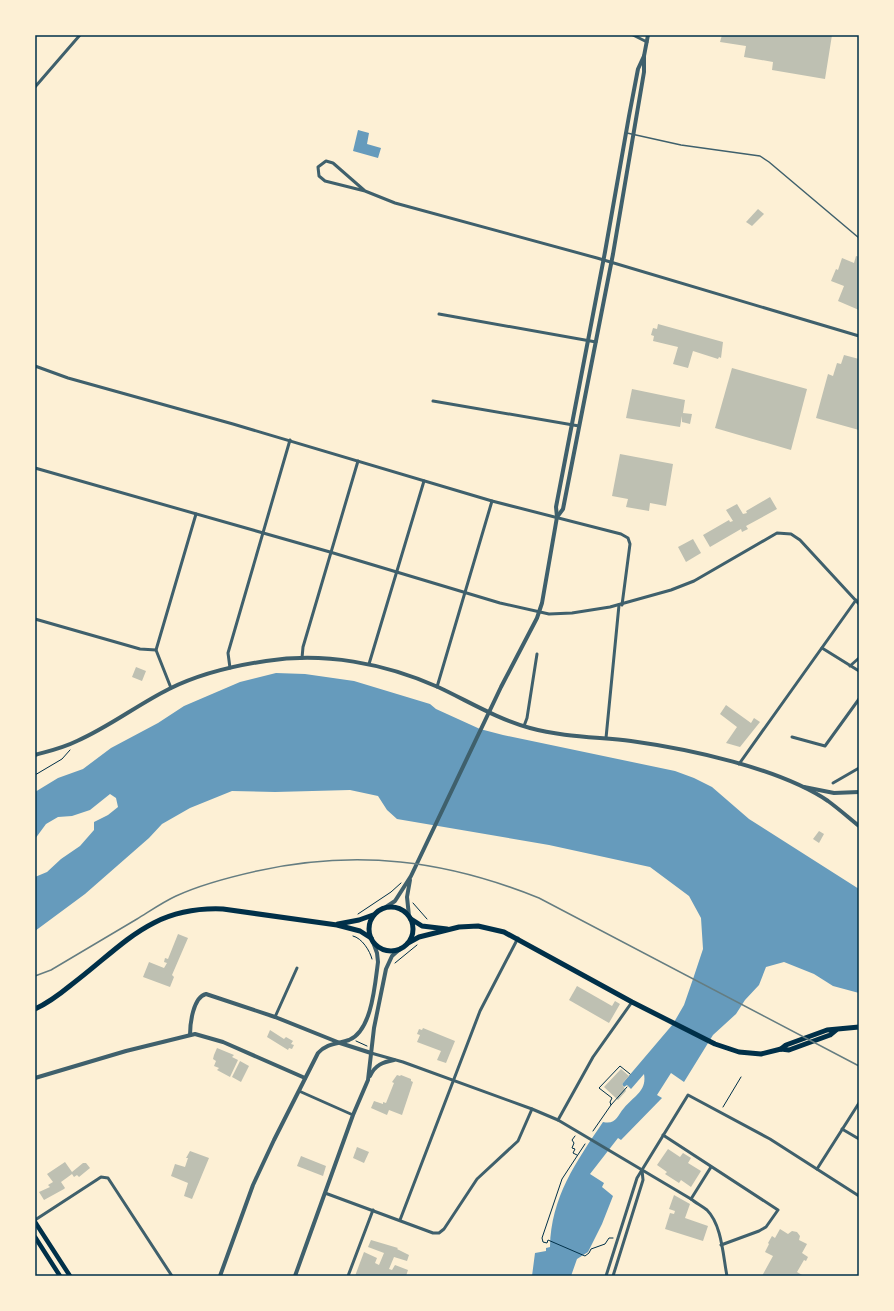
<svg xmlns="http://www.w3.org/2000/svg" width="894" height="1311" font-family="'Zilla Slab',serif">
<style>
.water{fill:#669bbc}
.building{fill:#bec0b2}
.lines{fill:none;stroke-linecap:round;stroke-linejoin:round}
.path{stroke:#003049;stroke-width:1}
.service{stroke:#3f606c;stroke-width:1.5}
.minor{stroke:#3f606c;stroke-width:3}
.tertiary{stroke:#3f606c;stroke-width:4}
.secondary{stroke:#003049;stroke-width:4.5}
.primary{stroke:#003049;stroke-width:5}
.rail{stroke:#657d81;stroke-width:1.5}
.neatline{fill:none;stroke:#003049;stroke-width:1.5}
</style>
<rect width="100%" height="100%" fill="#fdf0d5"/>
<!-- water -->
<g class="water">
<path d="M358,130l11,3 -2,11 14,4 -3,10 -25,-7z"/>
<path d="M276,673l29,1 49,7 76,23 6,5 44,20 23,6 172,36 19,7 18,9 37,32 110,70v104l-26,-7 -19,-12 -30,-12 -18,5 -7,18 -14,15 -9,14 -23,21 -29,47 -13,-9 -14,22 5,3 -41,42 -3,-2 -28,36 14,9 -2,4 11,9 -11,28 -14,28 -11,7 -6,17h-39l3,-23 11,-2v-3l4,-1c1,-50 26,-85 53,-125 13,3 14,-6 21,-14 10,-12 23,-17 20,-34l-13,15 -4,-4 -3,2 -2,-3 51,-60 11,-19 9,-26 10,-30 -2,-31 -12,-22 -39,-29 -101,-22 -152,-26 -10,-9 -9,-14 -28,-6 -75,2 -43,-1 -42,17 -28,16 -13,14 -64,56 -50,37v-54l12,-5 14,-13 19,-13 14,-16v-8l14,-7 10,-8 -2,-9 -6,-4 -20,16 -18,6 -14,1 -12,7 -11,15v-47l23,-14 25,-9 28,-21 47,-25 26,-17 56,-24z"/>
</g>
<!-- building -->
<g class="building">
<path d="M722,35h110l-7,44 -53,-9 1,-8 -29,-5 2,-11 -26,-4z"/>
<path d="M758,209l6,5 -12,12 -6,-4z"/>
<path d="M856,256l3,1v53l-21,-9 6,-15 -13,-5 5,-12 2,1 4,-12 12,5z"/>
<path d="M658,324l65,18 -2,16 -2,-1 -1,2 -25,-8 -5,17 -15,-4 5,-17 -25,-6 1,-5 -3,-1 2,-7 4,1z"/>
<path d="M844,355l15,4v71l-43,-12 12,-44 5,2 4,-13 4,1z"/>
<path d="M732,368l75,21 -16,61 -76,-22z"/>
<path d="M632,389l53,11 -2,13 9,1 -2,10 -8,-2v-6l-2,11 -54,-9z"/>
<path d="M620,454l53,10 -7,42 -16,-3 -1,8 -23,-4 2,-8 -16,-3z"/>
<path d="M770,497l7,12 -31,17 2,3 -6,3 -1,-3 -31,18 -7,-12 26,-15 1,2 3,-1 -7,-11 11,-6 6,10 4,-1 -1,-2z"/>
<path d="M693,539l8,14 -15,9 -8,-15z"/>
<path d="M136,667l10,4 -4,10 -10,-4z"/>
<path d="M726,705l25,18 3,-5 6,4 -20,25 -14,-4 11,-16 -17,-13z"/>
<path d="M819,831l5,3 -5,9 -6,-4z"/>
<path d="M178,934l10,4 -16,37 2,2 -4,10 -27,-10 6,-15 15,6 3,-5 -3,-1 1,-4 3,1z"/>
<path d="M577,986l35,20 3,-5 5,3 -11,19 -40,-23z"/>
<path d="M423,1028l32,13 -9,22 -9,-3 4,-9 -24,-9 3,-7 -3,-1 2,-5 3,1z"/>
<path d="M270,1030l14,9 2,-2 7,4 -2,3 3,1 -2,4 -3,-1 -1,2 -21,-13z"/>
<path d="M217,1048l17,7 -2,2 6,3 -8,17 -13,-7 2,-2 -5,-2 2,-5 -3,-2 1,-4z"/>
<path d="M240,1061l9,5 -8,16 -9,-5z"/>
<path d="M621,1069l8,7 -7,8 4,7 -8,9 -14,-13z"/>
<path d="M397,1075l3,1 1,-1 10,4v2l2,1 -11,33 -13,-5 -2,5 -16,-7 3,-7 9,3v-2l3,1 8,-20 -2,-1z"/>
<path d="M357,1147l12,5 -5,11 -11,-5z"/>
<path d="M668,1149l12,8 3,-4 8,5 -3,5 13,8 -10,16 -10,-7 -2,3 -14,-9 2,-2 -10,-7z"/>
<path d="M190,1151l19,7 -17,41 -8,-3 4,-13 -17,-7 4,-12 10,3 3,-9h-2z"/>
<path d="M301,1156l25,10 -3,10 -26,-10z"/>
<path d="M65,1162l7,10 11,-9h3l4,5 -11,9 -2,-2 -3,2 -2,-3 -11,8 4,6 -1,1 -20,11 -5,-8 11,-5 -2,-2 5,-3 -6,-8z"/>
<path d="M674,1195l16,9 -5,14 23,8 -5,15 -38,-12 5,-16 4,1 1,-3 -6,-2z"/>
<path d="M780,1229l8,5 4,-3 5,1 3,4 -1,4 8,4 -5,9 6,4 -2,4 -2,-1 -7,12 7,4h-42l11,-20 -8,-4 4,-8 -1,-1 4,-7 3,2z"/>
<path d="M371,1240l27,8 -1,1 12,6 -2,6 -13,-4 -5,12 3,1 3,-5 13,5 -2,6h-51l9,-24 13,6 -2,5 4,2 5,-12 -16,-6z"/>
</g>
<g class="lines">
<!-- path -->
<g class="path">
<path d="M35,775l27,-16 8,-9"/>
<path d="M413,903l14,16"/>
<path d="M358,914l33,-22 10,-9"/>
<path d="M353,936c9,2 17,15 19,23"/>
<path d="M395,963l22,-18"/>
<path d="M356,1041l11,5"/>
<path d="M611,1105l16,-18"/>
<path d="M723,1107l18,-30"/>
<path d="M593,1131l18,-26 -1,-3 2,-4 -13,-10 21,-22 10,8"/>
<path d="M575,1136l-3,4 2,3 -2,5 3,1 -2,4 4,2"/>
<path d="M585,1144l-23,35 -20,59 1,4 4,1 1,-3 37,16 4,-3 2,-4 14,-5 4,-6h4"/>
</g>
<!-- service -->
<path class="service" d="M627,133l54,12 79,11 9,6 90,76"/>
<!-- minor -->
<g class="minor">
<path d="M633,35l14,7"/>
<path d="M35,87l45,-52"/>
<path d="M365,191l-32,-28 -7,-2 -8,6 1,9 6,5 40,10 30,12 202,55 262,78"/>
<path d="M439,314l157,28"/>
<path d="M35,366l33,12 165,46 259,77 129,33 7,4 2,6 -8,61"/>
<path d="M433,401l146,25"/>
<path d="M35,468l295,84 170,51 49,11 23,-1 38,-6 61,-17 23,-9 83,-48 14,1 9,6 59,64"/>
<path d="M35,619l105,30 16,1"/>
<path d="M822,648l37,23"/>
<path d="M302,658l1,-11 55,-186"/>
<path d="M369,664l55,-183"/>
<path d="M850,666l9,-8"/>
<path d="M230,668l-2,-15 62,-213"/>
<path d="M437,687l55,-186"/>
<path d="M171,688l-15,-38 40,-136"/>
<path d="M524,726l3,-8 10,-64"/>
<path d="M792,737l33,9 34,-47"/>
<path d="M606,738l13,-133"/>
<path d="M739,764l117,-164"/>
<path d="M833,783l26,-15"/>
<path d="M275,1017l22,-49"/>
<path d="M371,1053l32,9 129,47 26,11 133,79c5,4 11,7 16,11 15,15 16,46 20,66"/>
<path d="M299,1091l54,24"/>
<path d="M558,1120l35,-63 39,-55"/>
<path d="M842,1129l17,10"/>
<path d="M663,1135l115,75 -12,17 -7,4 -38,14"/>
<path d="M817,1169l42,-66"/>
<path d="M325,1193l108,40h6l5,-4 33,-50 41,-38 14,-32"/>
<path d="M691,1199l20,-32"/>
<path d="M35,1220l63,-41 3,-2 7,1 64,98"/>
<path d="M400,1220l80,-209 38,-73"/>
<path d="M348,1276l25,-66"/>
<path d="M606,1276l31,-98 51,-83 82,44 89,57"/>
<path d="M613,1276l30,-96 -1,-10"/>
</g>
<!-- tertiary -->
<g class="tertiary">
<path d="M557,517l6,-8 50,-255 31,-182v-16l4,-21"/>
<path d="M35,755c14,-4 28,-7 42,-14 32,-14 60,-36 92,-52 30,-15 63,-23 97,-28 58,-9 118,2 172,26 30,14 59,32 92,41 33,9 67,9 101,13 58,8 148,27 197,60 11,8 21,17 31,25"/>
<path d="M804,787l30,6 25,-1"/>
<path d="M386,907l9,-6 16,-25 90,-189 36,-69 5,-15 15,-86 -1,-10 49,-255 24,-136 9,-47 6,-13"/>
<path d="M409,916l-2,-19 3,-17"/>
<path d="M190,1035c0,-11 3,-38 16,-41l69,23 65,26 31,10"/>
<path d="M370,1076c5,-11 13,-14 24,-16"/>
<path d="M35,1078l91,-27 69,-17 28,8 82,36"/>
<path d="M220,1276l33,-91 21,-45 44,-87c9,-10 20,-9 31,-13 23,-9 26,-56 29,-78l-1,-9 -4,-11"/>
<path d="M295,1276l58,-161 15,-35 6,-52 12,-59 6,-13 9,-8"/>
</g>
<!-- secondary -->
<g class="secondary">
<path d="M35,1222l35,54"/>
<path d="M35,1237l25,39"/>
</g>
<!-- primary -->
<g class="primary">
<circle cx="391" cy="929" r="22"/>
<path d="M411,919l11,7 25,3"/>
<path d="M338,924l21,-4 14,-5"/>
<path d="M408,943l11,-6 40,-10 19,-1 26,6 128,70 83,42 24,8 22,2 20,-5 8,1 41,-15 6,-5"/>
<path d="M35,1009c13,-6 25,-15 36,-24 53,-40 80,-79 152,-76l114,16 23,6 11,7"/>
<path d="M781,1049l5,-4 41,-15 32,-3"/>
</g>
<!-- rail -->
<path class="rail" d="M35,976l16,-6c29,-17 57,-34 86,-51 13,-8 26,-17 39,-23 26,-12 54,-19 81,-25 100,-22 188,-11 282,27l320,168"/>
</g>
<!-- border -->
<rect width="894" height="1311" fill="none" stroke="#fdf0d5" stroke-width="72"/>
<rect x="36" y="36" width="822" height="1239" class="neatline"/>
</svg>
